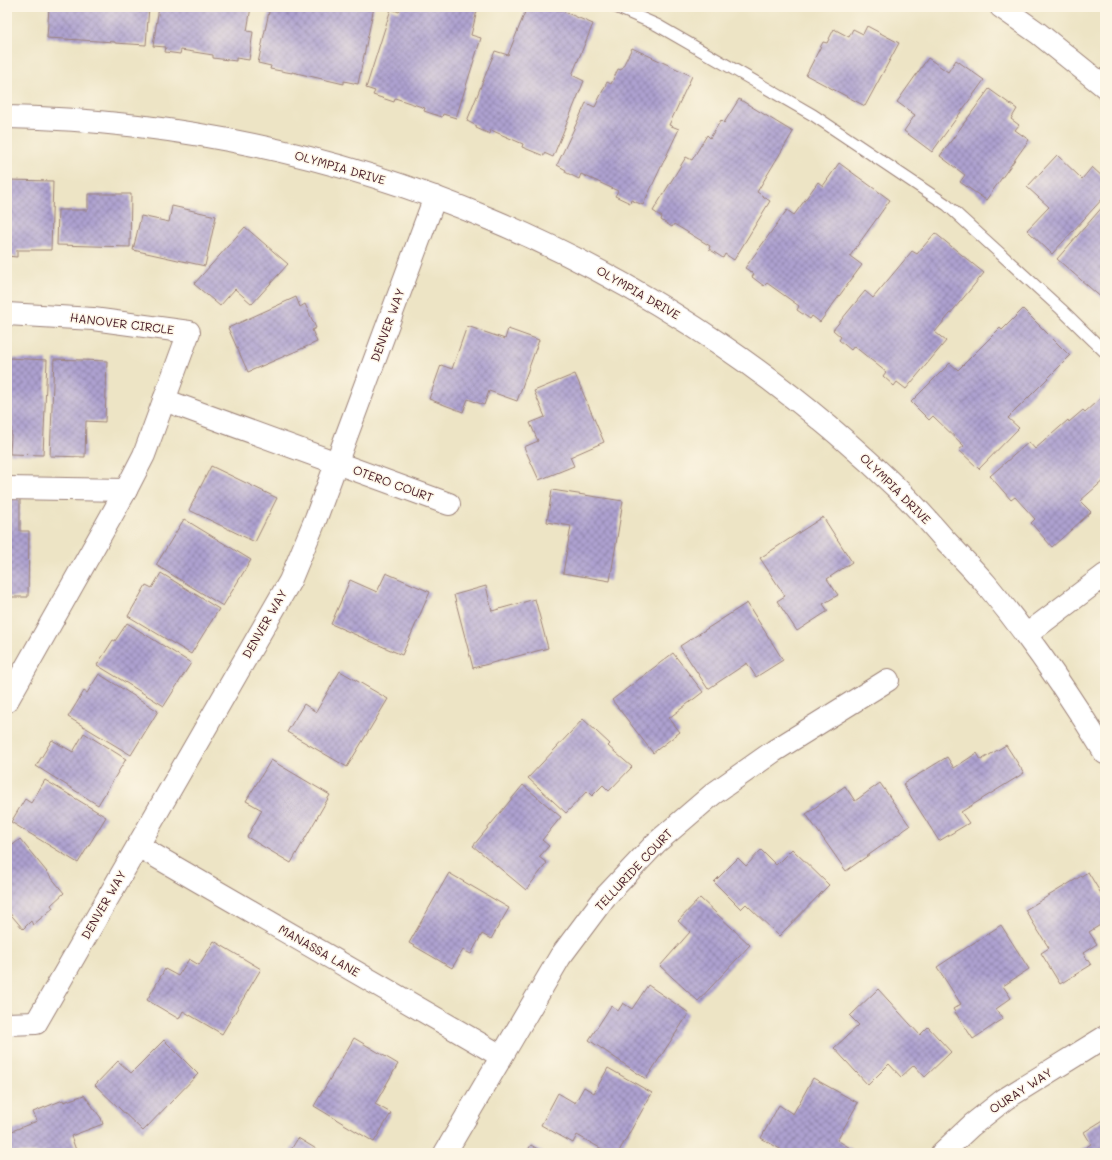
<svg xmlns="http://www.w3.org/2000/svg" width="1112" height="1160" font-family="Mali,sans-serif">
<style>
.building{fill:url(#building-cross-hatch)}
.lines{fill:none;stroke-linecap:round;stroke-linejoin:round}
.lane-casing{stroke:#9c8278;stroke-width:13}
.street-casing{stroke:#9c8278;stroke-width:24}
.secondary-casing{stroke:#9c8278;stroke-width:24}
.lane{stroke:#fff;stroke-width:11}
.street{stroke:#fff;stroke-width:22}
.secondary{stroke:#fff;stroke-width:22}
.labels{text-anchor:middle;stroke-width:3;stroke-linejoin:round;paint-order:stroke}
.street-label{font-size:12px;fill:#4a1f2b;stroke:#fcf5e5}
</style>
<defs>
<pattern id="building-cross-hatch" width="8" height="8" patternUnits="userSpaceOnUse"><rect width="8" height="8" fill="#ada1d0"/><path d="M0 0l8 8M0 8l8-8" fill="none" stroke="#8f83a9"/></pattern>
</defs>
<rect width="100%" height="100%" fill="#fcf5e5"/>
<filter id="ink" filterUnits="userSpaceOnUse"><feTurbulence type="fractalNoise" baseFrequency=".025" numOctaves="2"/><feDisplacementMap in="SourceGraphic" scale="8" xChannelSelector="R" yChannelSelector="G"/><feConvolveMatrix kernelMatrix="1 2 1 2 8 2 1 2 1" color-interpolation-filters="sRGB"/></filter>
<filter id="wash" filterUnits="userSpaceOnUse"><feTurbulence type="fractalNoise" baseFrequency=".012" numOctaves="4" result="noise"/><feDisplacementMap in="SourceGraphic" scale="16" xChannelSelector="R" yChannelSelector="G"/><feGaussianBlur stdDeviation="0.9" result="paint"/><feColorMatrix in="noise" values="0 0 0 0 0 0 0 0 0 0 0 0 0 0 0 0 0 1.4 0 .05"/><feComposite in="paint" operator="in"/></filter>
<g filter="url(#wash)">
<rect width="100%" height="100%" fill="#ede4c5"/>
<g id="blocks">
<!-- building -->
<g class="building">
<path d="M49,7h100l-3,38 -31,-2v-1l-68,-4z"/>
<path d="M159,7h92l-4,24 6,1 -4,28 -13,-2v3l-23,-3v-3l-32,-5 -1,4 -15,-2 1,-5 -13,-1z"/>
<path d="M270,7h104l-16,77 -14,-3v3l-52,-12v1l-22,-4 1,-3 -13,-3z"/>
<path d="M401,7h77l-7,28 10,3 -25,80 -13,-4 -1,3 -18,-6 1,-3 -30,-10 -1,4 -21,-7 2,-4 -9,-3 25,-79 8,3z"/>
<path d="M527,7h26l40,17 -21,51 12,6 -31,76 -9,-4v3l-22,-9 1,-3 -32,-14 -1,4 -14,-6 1,-2 -10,-5 28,-70 13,4z"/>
<path d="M867,26l32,17 -34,63 -59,-31 17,-33 4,1 7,-14 15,8 4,-8 10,5z"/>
<path d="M632,48l60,28 -23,49 10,4 -36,76 -12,-5 -1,3 -15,-7 3,-5 -37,-17 -2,5 -14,-7 1,-2 -9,-5 29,-62 9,4 12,-25 4,2 7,-15 3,1z"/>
<path d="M928,58l20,14 8,-12 28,20 -52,72 -28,-21 11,-16 -18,-13z"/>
<path d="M989,89l28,20 -6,10 8,6 -4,5 14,10 -43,60 -26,-18 5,-7 -25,-19z"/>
<path d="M739,99l54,33 -36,60 13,9 -36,59 -9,-6 -2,4 -14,-9 1,-3 -36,-22 -2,3 -11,-7 1,-3 -9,-6 33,-54 6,3 15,-25 3,3 11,-18 3,3z"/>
<path d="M1057,155l25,24 10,-12 13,12v17l-53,58 -25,-24 22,-23 -22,-20z"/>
<path d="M839,163l51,37 -40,56 12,9 -42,57 -8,-6 -2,3 -13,-9 2,-4 -32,-23 -3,3 -12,-9 2,-3 -9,-6 42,-58 7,5 24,-33 5,4z"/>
<path d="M7,180l46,1 -2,69h-34v7l-10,-1z"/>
<path d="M88,194h43l-1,53 -73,-2 1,-35h30z"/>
<path d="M1105,204v95l-1,1 -47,-41z"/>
<path d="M172,206l44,10 -11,50 -72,-16 8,-34 28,6z"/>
<path d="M245,227l43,37 -36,40 -17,-15 -15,17 -26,-22z"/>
<path d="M935,233l49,40 -49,59 11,9 -40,48 -9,-7 -3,4 -11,-10 3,-4 -32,-26 -3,4 -12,-10 2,-3 -8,-7 32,-39 8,7 39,-47 5,3z"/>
<path d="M296,297l4,10 5,-3 11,24 -4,2 5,12 -69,30 -20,-44z"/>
<path d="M1023,309l47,47 -62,62 11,10 -40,41 -20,-19 5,-4 -31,-30 -4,4 -18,-18 39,-39 8,7 42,-42 2,2z"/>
<path d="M467,326l38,13 3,-10 31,11 -22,61 -28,-10 -5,14 -16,-6 -5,13 -34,-13 12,-34 11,4z"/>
<path d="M7,358l40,2 -4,95 -33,-1 2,-37h-5z"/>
<path d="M54,359l53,2 -2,61 -19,-1 -1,36 -35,-1z"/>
<path d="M575,374l29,68 -34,15 4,9 -35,14 -15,-33 14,-6 -8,-18 15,-6 -11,-26z"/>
<path d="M1105,394v85l-25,22 11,11 -39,35 -21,-24 4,-4 -20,-22 -4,3 -21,-24 39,-34 6,7 33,-29 1,2 14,-12 2,2z"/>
<path d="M211,466l66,32 -22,44 -66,-32z"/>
<path d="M552,490l71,11 -13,80 -47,-8 8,-47 -24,-4z"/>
<path d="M7,497l13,1v33h9l-1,66h-21z"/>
<path d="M823,517l29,45 -25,17 11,16 -15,9 5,7 -31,20 -20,-30 8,-5 -25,-38z"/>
<path d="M184,519l67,41 -28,46 -67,-41z"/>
<path d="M161,573l58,36 -28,45 -63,-38 18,-31 6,3z"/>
<path d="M386,573l44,19 -28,63 -71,-31 19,-44 27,12z"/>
<path d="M486,586l6,25 43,-12 13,49 -75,20 -19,-73z"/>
<path d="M747,603l36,57 -27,17 -9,-14 -39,26 -28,-43z"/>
<path d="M127,623l64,40 -27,43 -67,-41 16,-25 2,1z"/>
<path d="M673,653l30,39 -34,26 11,14 -27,21 -41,-53z"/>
<path d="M340,671l48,28 -41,68 -60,-35 17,-28 12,8z"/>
<path d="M99,674l59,37 -27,44 -63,-38 16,-26 3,2z"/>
<path d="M583,719l27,25 -2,2 24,21 -23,24 -6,-6 -11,11 -5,-5 -21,22 -38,-35z"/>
<path d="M84,733l42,26 -28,46 -62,-39 16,-26 21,12z"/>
<path d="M1006,745l18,28 -63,39 8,11 -30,18 -36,-57 44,-27 7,11 23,-15 4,7z"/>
<path d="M271,760l59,35 -39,68 -44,-26 15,-27 -16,-9z"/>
<path d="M45,780l61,37 -28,46 -67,-41 14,-23 6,4z"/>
<path d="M880,783l30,43 -64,45 -40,-57 39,-28 10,15z"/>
<path d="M523,785l38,32 -19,23 7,6 -10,11 8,6 -21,27 -53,-44z"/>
<path d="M20,839l44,54 -13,12 2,3 -20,17 -2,-4 -8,8 -16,-19v-60z"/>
<path d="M792,849l37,36 -50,51 -33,-32 -5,5 -27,-27 24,-24 8,8 15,-16 15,15z"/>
<path d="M1088,872l17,28v22l-16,10 8,12 -14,9 8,12 -31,19 -19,-31 8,-5 -24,-38z"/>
<path d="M449,873l60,35 -18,31 -9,-5 -11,20 -8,-4 -11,18 -43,-25z"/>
<path d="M700,898l50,47 -52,56 -38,-35 30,-34 -12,-11z"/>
<path d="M1001,925l28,44 -26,17 8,12 -15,11 7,10 -30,20 -20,-30 8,-5 -24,-37z"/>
<path d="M214,941l47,28 -39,65 -39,-23 -4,8 -32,-19 18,-31 13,7 11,-17 10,6z"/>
<path d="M648,985l41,28 -43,66 -57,-39 22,-34 7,5 5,-8 9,6z"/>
<path d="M878,989l42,46 8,-8 23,25 -26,25 -11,-12 -13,12 -12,-13 -21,21 -34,-37 25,-23 -9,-9z"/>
<path d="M354,1038l44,26 -23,40 16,9 -17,29 -60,-36z"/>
<path d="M164,1040l34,34 -55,57 -48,-46 23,-24 13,12z"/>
<path d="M608,1068l44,25 -34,60h-9l-32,-18 -4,8 -32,-18 17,-32 17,10 9,-16 10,6z"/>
<path d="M813,1078l45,25 -21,37 15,9 -3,4h-62l-26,-15 18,-33 14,9z"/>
<path d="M84,1095l17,23 2,6 -32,12 6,17h-70v-20l30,-12 -4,-9 30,-12 1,2z"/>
<path d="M1105,1119v34h-28l14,-9 -7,-12z"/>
<path d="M298,1138l25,15h-34z"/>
<path d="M531,1145l13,8h-18z"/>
</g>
</g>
</g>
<g filter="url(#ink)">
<use href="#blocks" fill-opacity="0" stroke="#9c8278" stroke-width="1"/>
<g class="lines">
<!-- lane casing -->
<g class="lane-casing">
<path id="lane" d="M616,7l41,18 156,90 134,90 114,104 44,43"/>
</g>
<!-- street casing -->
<g class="street-casing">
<g id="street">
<path d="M1001,7l37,26 67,54"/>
<path d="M7,314l86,5 96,13 -45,123 -18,35 -119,211"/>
<path d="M164,400l285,104"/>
<path d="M7,488l119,2"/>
<path d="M1026,635l79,-60"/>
<path d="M138,846l363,210"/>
<path d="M7,1024l29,-1 254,-442 26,-63 119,-321"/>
<path d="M445,1153l115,-196 45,-60 51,-54 57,-49 61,-43 114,-71"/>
<path d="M942,1153l30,-28 33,-26 100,-62"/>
</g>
</g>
<!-- secondary casing -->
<g class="secondary-casing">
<path id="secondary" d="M7,117c339,7 655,141 898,379 14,14 27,29 40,44 14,15 28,29 41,44 44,53 83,110 119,169"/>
</g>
<!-- lane -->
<use href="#lane" class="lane"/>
<!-- street -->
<use href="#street" class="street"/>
<!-- secondary -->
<use href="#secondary" class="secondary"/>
</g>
</g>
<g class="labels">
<!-- street labels -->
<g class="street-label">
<text transform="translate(340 168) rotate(16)" y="4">OLYMPIA DRIVE</text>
<text transform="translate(638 293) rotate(30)" y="4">OLYMPIA DRIVE</text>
<text transform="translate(122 324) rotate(7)" y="4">HANOVER CIRCLE</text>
<text transform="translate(388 325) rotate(-70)" y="4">DENVER WAY</text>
<text transform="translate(393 484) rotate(20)" y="4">OTERO COURT</text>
<text transform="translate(895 489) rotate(45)" y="4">OLYMPIA DRIVE</text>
<text transform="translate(265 624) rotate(-60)" y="4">DENVER WAY</text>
<text transform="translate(634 870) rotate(-47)" y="4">TELLURIDE COURT</text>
<text transform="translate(104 905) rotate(-60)" y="4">DENVER WAY</text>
<text transform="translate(319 951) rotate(30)" y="4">MANASSA LANE</text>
<text transform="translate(1021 1091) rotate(-33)" y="4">OURAY WAY</text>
</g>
</g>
<!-- margin -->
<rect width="1112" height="1160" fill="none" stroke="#fcf5e5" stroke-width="24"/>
</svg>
